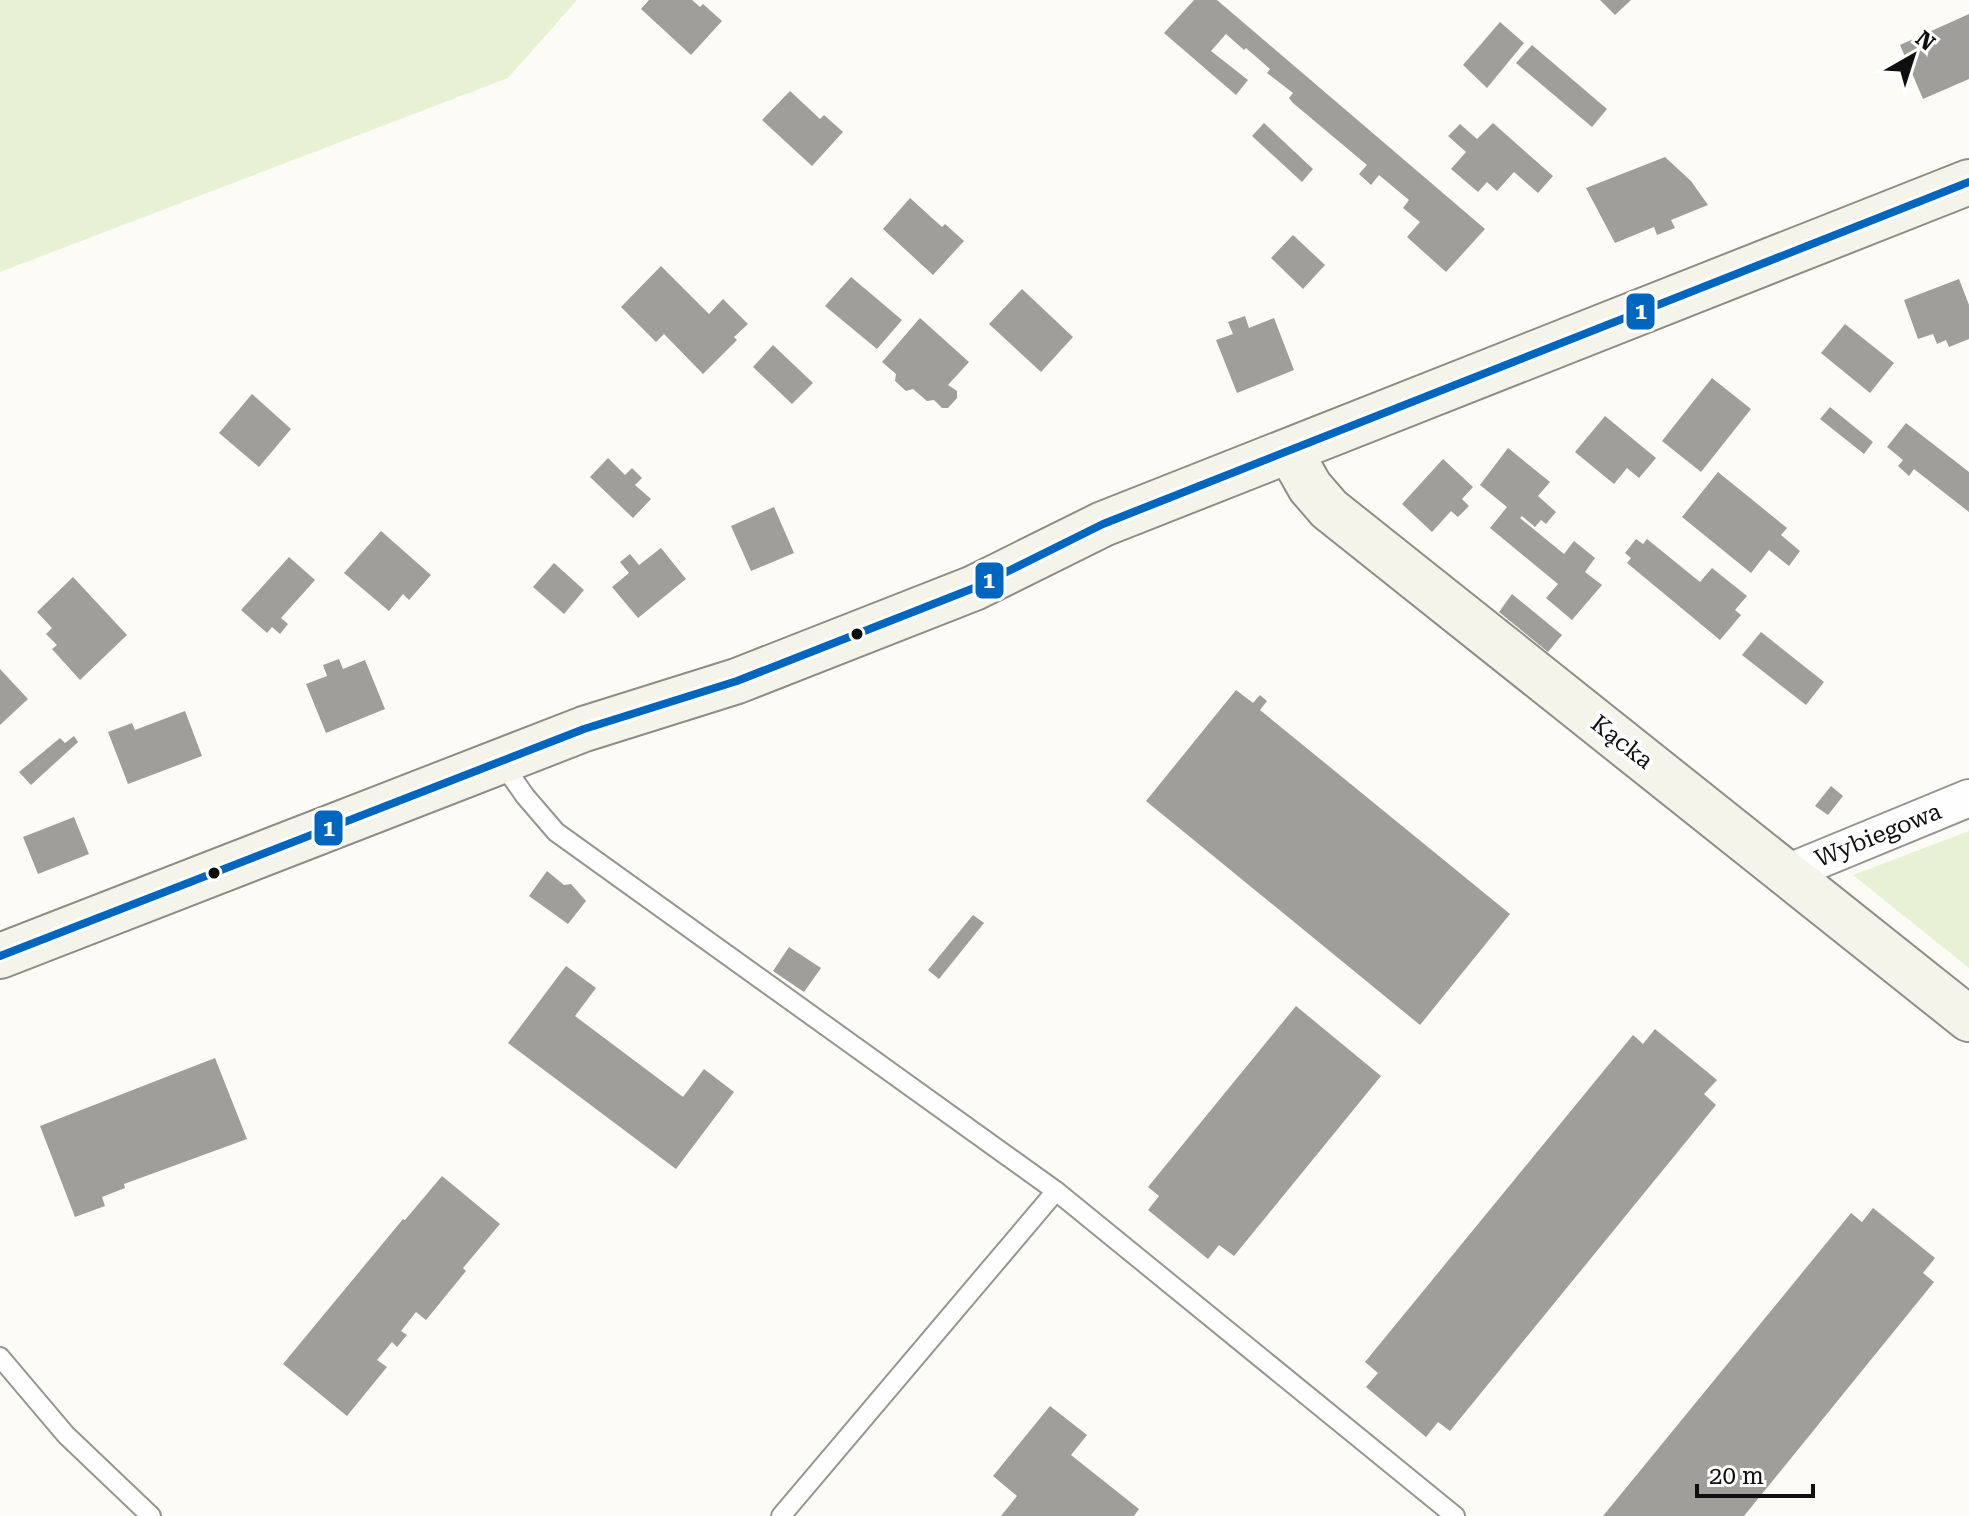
<svg xmlns="http://www.w3.org/2000/svg" width="1969" height="1516" font-family="'Roboto Serif',serif">
<style>
.green{fill:#e7f2d5}
.building{fill:#a09e9a}
.lines{fill:none;stroke-linecap:round;stroke-linejoin:round}
.lane-casing{stroke:#969593;stroke-width:22}
.street-casing{stroke:#969593;stroke-width:40}
.secondary-casing{stroke:#8c8c89;stroke-width:48}
.lane{stroke:#fffefe;stroke-width:18}
.street{stroke:#fffefe;stroke-width:36}
.secondary{stroke:#f5f4eb;stroke-width:44}
.bus-1-casing{stroke:#fff;stroke-width:14}
.bus-1{stroke:#0065bd;stroke-width:8}
.bus-dot{fill:#0f0f0f;stroke:#fff;stroke-width:3}
.labels{text-anchor:middle;stroke-width:8;stroke-linejoin:round;paint-order:stroke}
.street-label{font-size:24px;fill:#0f0f0f;stroke:#fff}
.line-badge{stroke:#fff;stroke-width:3}
.badge-label{font-size:22px;text-anchor:middle;font-weight:bold;fill:#fff}
</style>
<rect width="100%" height="100%" fill="#fcfbf5"/>
<!-- green -->
<g class="green">
<path d="M0,0h577l-69,78 -508,194z"/>
<path d="M1969,831v137l-116,-93z"/>
</g>
<!-- building -->
<g class="building">
<path d="M649,0h43l8,7 3,-3 19,17 -31,34 -50,-46z"/>
<path d="M1194,0h23l268,229 -39,43 -39,-35 13,-15 -17,-14 6,-8 -30,-25 -8,10 -12,-11 8,-9 -74,-62 -4,-5 4,-5 -26,-20 3,-4 -24,-21 -2,2 -18,-16 -15,17 37,29 -12,15 -72,-62z"/>
<path d="M1600,0h31l-16,15z"/>
<path d="M1969,14v65l-46,20 -23,-54z"/>
<path d="M1500,22l24,21 -37,45 -24,-23z"/>
<path d="M1532,45l75,64 -15,18 -76,-64z"/>
<path d="M790,91l30,28 4,-4 19,17 -31,34 -50,-46z"/>
<path d="M1264,123l49,46 -11,13 -50,-46z"/>
<path d="M1493,123l60,53 -15,17 -24,-21 -17,19 -10,-9 -9,10 -27,-23 15,-17 -18,-16 12,-12 17,15z"/>
<path d="M1665,157l26,24 17,24 -37,15 4,8 -18,7 -3,-8 -39,16 -29,-55z"/>
<path d="M910,198l32,29 3,-3 19,17 -31,34 -50,-46z"/>
<path d="M1293,235l32,30 -22,24 -32,-31z"/>
<path d="M661,266l48,48 14,-15 25,25 -14,13 3,3 -34,34 -39,-40 -8,8 -35,-35z"/>
<path d="M851,277l51,43 -25,29 -52,-43z"/>
<path d="M1959,279l10,26v34l-20,8 -3,-7 -9,4 -4,-10 -15,5 -14,-39z"/>
<path d="M1022,289l51,48 -32,35 -52,-48z"/>
<path d="M1245,316l4,12 25,-10 20,52 -57,23 -21,-53 17,-6 -5,-12z"/>
<path d="M920,318l49,44 -21,23 9,6v7l-9,10h-6l-8,-8 -7,1 -14,-12 -7,2 -11,-10 1,-7 -14,-12z"/>
<path d="M1845,324l49,39 -24,30 -49,-40z"/>
<path d="M773,345l40,38 -21,21 -39,-37z"/>
<path d="M1712,378l39,31 -50,63 -39,-31z"/>
<path d="M252,394l39,35 -32,38 -40,-34z"/>
<path d="M1830,407l43,35 -9,12 -44,-35z"/>
<path d="M1605,416l51,42 -17,20 -12,-10 -13,16 -39,-32z"/>
<path d="M1906,423l63,49v40l-55,-43 -5,7 -11,-10 5,-6 -16,-13z"/>
<path d="M1508,448l42,34 -12,14 18,16 -10,12 -5,-4 -6,7 -13,-11 -2,2 44,36 10,-13 21,17 -10,14 17,13 -30,35 -26,-22 12,-14 -68,-56 17,-21 -27,-22z"/>
<path d="M608,458l17,17 7,-7 10,10 -7,7 16,14 -18,19 -43,-41z"/>
<path d="M1443,459l30,28 -11,12 7,7 -11,11 -7,-6 -19,21 -30,-28z"/>
<path d="M1718,472l69,56 -6,7 19,16 -11,15 -20,-16 -18,23 -69,-56z"/>
<path d="M774,507l20,46 -43,18 -20,-45z"/>
<path d="M381,531l50,44 -22,25 -6,-6 -14,17 -45,-38z"/>
<path d="M1636,539l7,5 4,-5 53,43 12,-14 35,28 -12,14 6,5 -21,25 -93,-77 4,-5 -6,-5z"/>
<path d="M661,548l25,31 -48,39 -26,-31 17,-14 -9,-11 10,-8 9,11z"/>
<path d="M289,557l26,23 -34,38 7,6 -8,10 -8,-7 -5,6 -26,-23z"/>
<path d="M554,563l30,27 -20,24 -31,-27z"/>
<path d="M73,577l54,58 -47,45 -28,-31 5,-4 -11,-11 6,-6 -15,-16z"/>
<path d="M1512,594l50,41 -14,17 -49,-40z"/>
<path d="M1761,632l63,50 -18,23 -64,-50z"/>
<path d="M339,659l4,10 22,-9 20,49 -59,24 -20,-49 21,-8 -4,-11z"/>
<path d="M0,669l28,30 -28,26z"/>
<path d="M1236,690l17,13 7,-8 7,6 -7,9 250,204 -90,111 -274,-224z"/>
<path d="M185,711l17,45 -74,28 -20,-52 24,-9 3,7z"/>
<path d="M74,736l4,6 -47,43 -12,-13 41,-34 5,5z"/>
<path d="M1831,786l12,10 -15,19 -13,-9z"/>
<path d="M74,817l15,37 -51,20 -15,-37z"/>
<path d="M547,871l17,14 7,-1 15,17 -18,23 -39,-28z"/>
<path d="M973,915l11,8 -45,56 -11,-9z"/>
<path d="M789,947l32,21 -17,24 -31,-21z"/>
<path d="M566,966l30,22 -21,28 108,81 21,-28 30,23 -58,77 -168,-126z"/>
<path d="M1296,1006l85,70 -147,180 -15,-11 -11,14 -60,-49 11,-14 -11,-9z"/>
<path d="M1655,1029l62,51 -13,14 12,11 -266,326 -12,-9 -12,15 -60,-50 12,-14 -13,-11 268,-327 10,9z"/>
<path d="M215,1058l32,81 -123,45 1,4 -23,9 3,9 -30,11 -35,-91z"/>
<path d="M442,1176l58,48 -37,44 3,3 -40,49 -10,-8 -15,19 6,4 -10,12 -5,-5 -15,18 10,7 -40,49 -64,-52 120,-145 2,1z"/>
<path d="M1873,1208l62,50 -12,15 11,9 -190,234h-141l248,-303 11,9z"/>
<path d="M1050,1406l37,29 -16,20 68,54 -5,7h-133l16,-20 -24,-20z"/>
</g>
<g class="lines">
<!-- lane casing -->
<g class="lane-casing">
<g id="lane">
<path d="M502,763l23,33 31,36 500,359 399,325"/>
<path d="M0,1357l66,78 85,81"/>
<path d="M781,1516l275,-325"/>
</g>
</g>
<!-- street casing -->
<g class="street-casing">
<path id="street" d="M1787,873l182,-75"/>
</g>
<!-- secondary casing -->
<g class="secondary-casing">
<g id="secondary">
<path d="M1290,452l20,35 19,22 640,510"/>
<path d="M0,956l584,-227 153,-48 237,-93 129,-64 866,-342"/>
</g>
</g>
<!-- lane -->
<use href="#lane" class="lane"/>
<!-- street -->
<use href="#street" class="street"/>
<!-- secondary -->
<use href="#secondary" class="secondary"/>
<!-- bus-1 casing -->
<g class="bus-1-casing">
<path id="bus-1" d="M0,956l584,-227 153,-48 237,-93 129,-64 866,-342"/>
</g>
<!-- bus-1 -->
<use href="#bus-1" class="bus-1"/>
</g>
<!-- markers -->
<g class="bus-dot">
<circle cx="857" cy="634" r="7"/>
<circle cx="214" cy="873" r="7"/>
</g>
<g class="labels">
<!-- street labels -->
<g class="street-label">
<text transform="translate(1622 742) rotate(38)" y="8">Kącka</text>
<text transform="translate(1878 835) rotate(-22)" y="8">Wybiegowa</text>
</g>
</g>
<g class="line-badge">
<rect x="1625" y="292" width="31" height="39" rx="8" fill="#0065bd"/>
<rect x="974" y="561" width="31" height="39" rx="8" fill="#0065bd"/>
<rect x="313" y="809" width="31" height="38" rx="8" fill="#0065bd"/>
</g>
<g class="badge-label">
<text x="1641" y="319">1</text>
<text x="989" y="588">1</text>
<text x="329" y="836">1</text>
</g>
<!-- north arrow -->
<g transform="translate(1913 56) rotate(39)" stroke="#ffffff" stroke-width="6" paint-order="stroke">
<path d="M0-6L14 30L0 20L-14 30Z" fill="#0f0f0f"/>
<text y="-12" font-size="22" font-weight="bold" text-anchor="middle" fill="#0f0f0f">N</text>
</g>
<!-- scale -->
<path d="M1697 1484v12h116v-12" fill="none" stroke="#0f0f0f" stroke-width="4"/>
<text x="1709" y="1484" font-size="24" fill="#0f0f0f" stroke="#ffffff" stroke-width="6" paint-order="stroke">20 m</text>
</svg>
